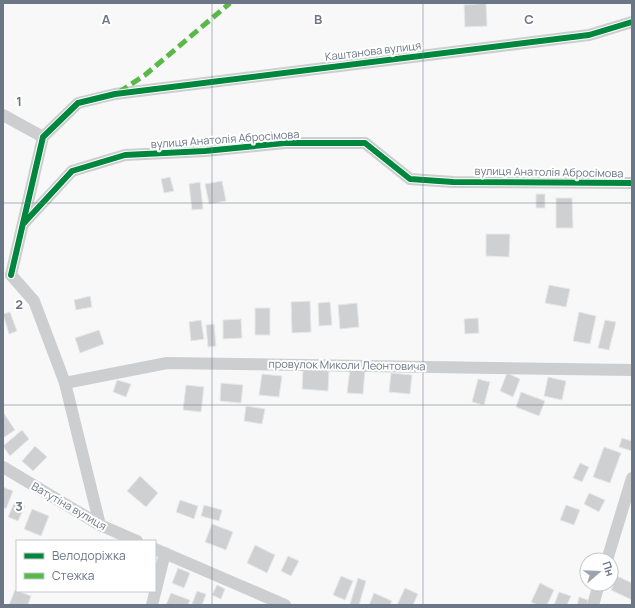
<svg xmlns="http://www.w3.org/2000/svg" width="635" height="608" font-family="Manrope,sans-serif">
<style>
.building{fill:#cfd0d2;stroke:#e8e8e8}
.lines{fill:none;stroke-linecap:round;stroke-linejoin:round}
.street{stroke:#cdcecf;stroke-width:12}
.quiet{stroke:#58b947;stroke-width:5;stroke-dasharray:10 5;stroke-linecap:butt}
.cycleway-casing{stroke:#fff;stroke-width:8}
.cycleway{stroke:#00873e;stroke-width:6}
.grid{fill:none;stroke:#6b7686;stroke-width:1;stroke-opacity:0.55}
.labels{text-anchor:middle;stroke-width:4;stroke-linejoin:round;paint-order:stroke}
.street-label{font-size:11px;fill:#6b7686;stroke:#fff}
.grid-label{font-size:13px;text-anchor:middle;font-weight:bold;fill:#6b7686;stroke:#fff;stroke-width:4;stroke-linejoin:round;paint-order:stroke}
</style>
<rect width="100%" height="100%" fill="#f8f8f8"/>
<!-- building -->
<g class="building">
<path d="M486,3l1,23 -22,1 -1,-22z"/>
<path d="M170,177l4,14 -10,2 -3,-14z"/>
<path d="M222,181l4,20 -17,3 -4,-20z"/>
<path d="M200,182l3,27 -11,1 -3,-26z"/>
<rect x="536" y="194" width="9" height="14"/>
<path d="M556,198h16l1,30h-17z"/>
<path d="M486,234h24l-1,23 -23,-1z"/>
<path d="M549,285l21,4 -4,18 -21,-4z"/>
<path d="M90,296l2,11 -16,3 -2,-10z"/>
<path d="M310,301l1,31 -19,1 -1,-31z"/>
<path d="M330,302l2,23 -13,1 -1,-23z"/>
<path d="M357,303l2,24 -19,2 -2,-24z"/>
<rect x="255" y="308" width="15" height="27"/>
<path d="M10,312l7,19 -8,3 -6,-20z"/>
<path d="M579,312l17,4 -6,28 -17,-3z"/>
<path d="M478,318l1,15 -14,1 -1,-15z"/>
<path d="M241,319l1,19 -19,1v-19z"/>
<path d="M201,320l3,19 -13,2 -2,-19z"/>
<path d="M605,320l11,2 -7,28 -11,-2z"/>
<path d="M214,324l2,22 -8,1 -2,-22z"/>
<path d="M99,330l5,14 -24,9 -5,-15z"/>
<path d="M303,369l26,2 -1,20 -26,-2z"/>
<path d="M350,369l15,1 -2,24 -16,-1z"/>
<path d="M391,373l21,2 -2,19 -21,-2z"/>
<path d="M507,373l13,6 -7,18 -13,-6z"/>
<path d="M262,374l20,2 -3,21 -20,-2z"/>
<path d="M548,377l18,4 -4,19 -18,-4z"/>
<path d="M478,379l12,3 -6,23 -12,-3z"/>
<path d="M117,380l14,4 -5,13 -13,-5z"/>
<path d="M221,383l22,2 -2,18 -21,-2z"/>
<path d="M186,385l18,2 -3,25 -18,-2z"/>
<path d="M521,392l24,9 -6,15 -23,-9z"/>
<path d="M246,406l19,3 -3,15 -18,-3z"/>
<path d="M3,412l12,18 -12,8z"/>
<path d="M22,430l7,9 -19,17 -7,-10z"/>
<path d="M622,438l10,3v10l-13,-4z"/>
<path d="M35,446l12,11 -14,14 -11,-10z"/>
<path d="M604,447l17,6 -11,30 -17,-6z"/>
<path d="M580,463l9,4 -7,15 -9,-4z"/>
<path d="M140,476l18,17 -12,14 -19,-16z"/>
<path d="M3,487l10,4 -7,18 -3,-2z"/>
<path d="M589,493l16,7 -6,12 -15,-8z"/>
<path d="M180,500l18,6 -4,13 -18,-7z"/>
<path d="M15,501l10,5 -7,15 -10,-4z"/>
<path d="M204,505l18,5 -3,11 -18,-5z"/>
<path d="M566,505l14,5 -6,15 -14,-5z"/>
<path d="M32,509l17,7 -8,20 -17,-7z"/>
<path d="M212,524l21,8 -7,18 -21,-8z"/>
<path d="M255,545l20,10 -8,18 -20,-10z"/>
<path d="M288,556l11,5 -8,15 -10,-5z"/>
<path d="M178,568l12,5 -6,15 -12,-5z"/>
<path d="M341,576l12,5 -8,19 -12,-5z"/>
<path d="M617,576l15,7v17l-21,-10z"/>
<path d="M358,578l8,3 -7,24h-7l-2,-1z"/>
<path d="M540,583l14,7 -7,15h-9l-7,-3z"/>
<path d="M217,585l8,4 -4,10 -9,-4z"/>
<path d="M405,588l13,6 -5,11h-16z"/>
<path d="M15,590l16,6 -3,9h-19z"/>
<path d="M197,591l9,3 -4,11 -10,-1z"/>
<path d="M559,592l12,4 -4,9h-13z"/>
<path d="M171,593l19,7 -2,5h-22z"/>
<path d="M374,593l18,8 -2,4h-21z"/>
<path d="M579,597l9,3 -1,5h-10z"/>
</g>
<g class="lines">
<!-- street -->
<g class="street">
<path d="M3,115l40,22"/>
<path d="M25,222l47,-51 53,-16 80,-4 80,-8h80l45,36 43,3 179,1"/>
<path d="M11,275l32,-138 35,-34 37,-9 474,-59 43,-13"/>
<path d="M11,275l23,26 31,82 35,142"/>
<path d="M65,383l102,-20 465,7"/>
<path d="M3,467l97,58 37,16"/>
<path d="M155,549l130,56"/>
<path d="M607,560l25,-82"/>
<path d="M152,605l13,-52"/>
<path d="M593,605l6,-21"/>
</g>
<!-- quiet -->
<path class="quiet" d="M119,92l26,-17 85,-72"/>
<!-- cycleway casing -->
<g class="cycleway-casing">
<g id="cycleway">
<path d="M24,223l48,-52 53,-16 80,-4 80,-8h80l45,36 43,3 179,1"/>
<path d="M11,275l32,-138 35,-34 37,-9 474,-59 43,-13"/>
</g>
</g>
<!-- cycleway -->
<use href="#cycleway" class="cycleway"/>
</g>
<!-- grid -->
<path class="grid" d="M212,3v602M423,3v602M3,203h629M3,405h629"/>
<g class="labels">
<!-- street labels -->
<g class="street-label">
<text transform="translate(373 51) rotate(-7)" y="4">Каштанова вулиця</text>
<text transform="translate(225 139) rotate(-4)" y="4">вулиця Анатолія Абросімова</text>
<text transform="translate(549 172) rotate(1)" y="4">вулиця Анатолія Абросімова</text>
<text transform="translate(347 365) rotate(1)" y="4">провулок Миколи Леонтовича</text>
<text transform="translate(69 506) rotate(30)" y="4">Ватутіна вулиця</text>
</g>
</g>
<g class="grid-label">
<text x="106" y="24">A</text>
<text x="318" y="24">B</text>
<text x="529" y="24">C</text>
<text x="19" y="106">1</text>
<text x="19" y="309">2</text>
<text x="19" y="511">3</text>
</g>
<!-- border -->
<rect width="635" height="608" fill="none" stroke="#6b7686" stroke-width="8"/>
<!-- legend -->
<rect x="16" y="540" width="140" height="52" fill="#ffffff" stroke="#c4c8cf"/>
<rect x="24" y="553" width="20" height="6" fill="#00873e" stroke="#c4c8cf"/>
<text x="52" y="560" font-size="12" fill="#6b7686">Велодоріжка</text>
<rect x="24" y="573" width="20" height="6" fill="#58b947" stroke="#c4c8cf"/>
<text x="52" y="580" font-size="12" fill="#6b7686">Стежка</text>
<!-- north arrow -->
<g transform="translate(599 572) rotate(71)"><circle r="19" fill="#ffffff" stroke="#c4c8cf"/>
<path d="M0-3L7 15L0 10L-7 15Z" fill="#9ca4ae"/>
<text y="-6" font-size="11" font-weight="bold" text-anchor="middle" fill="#6b7686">Пн</text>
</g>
</svg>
